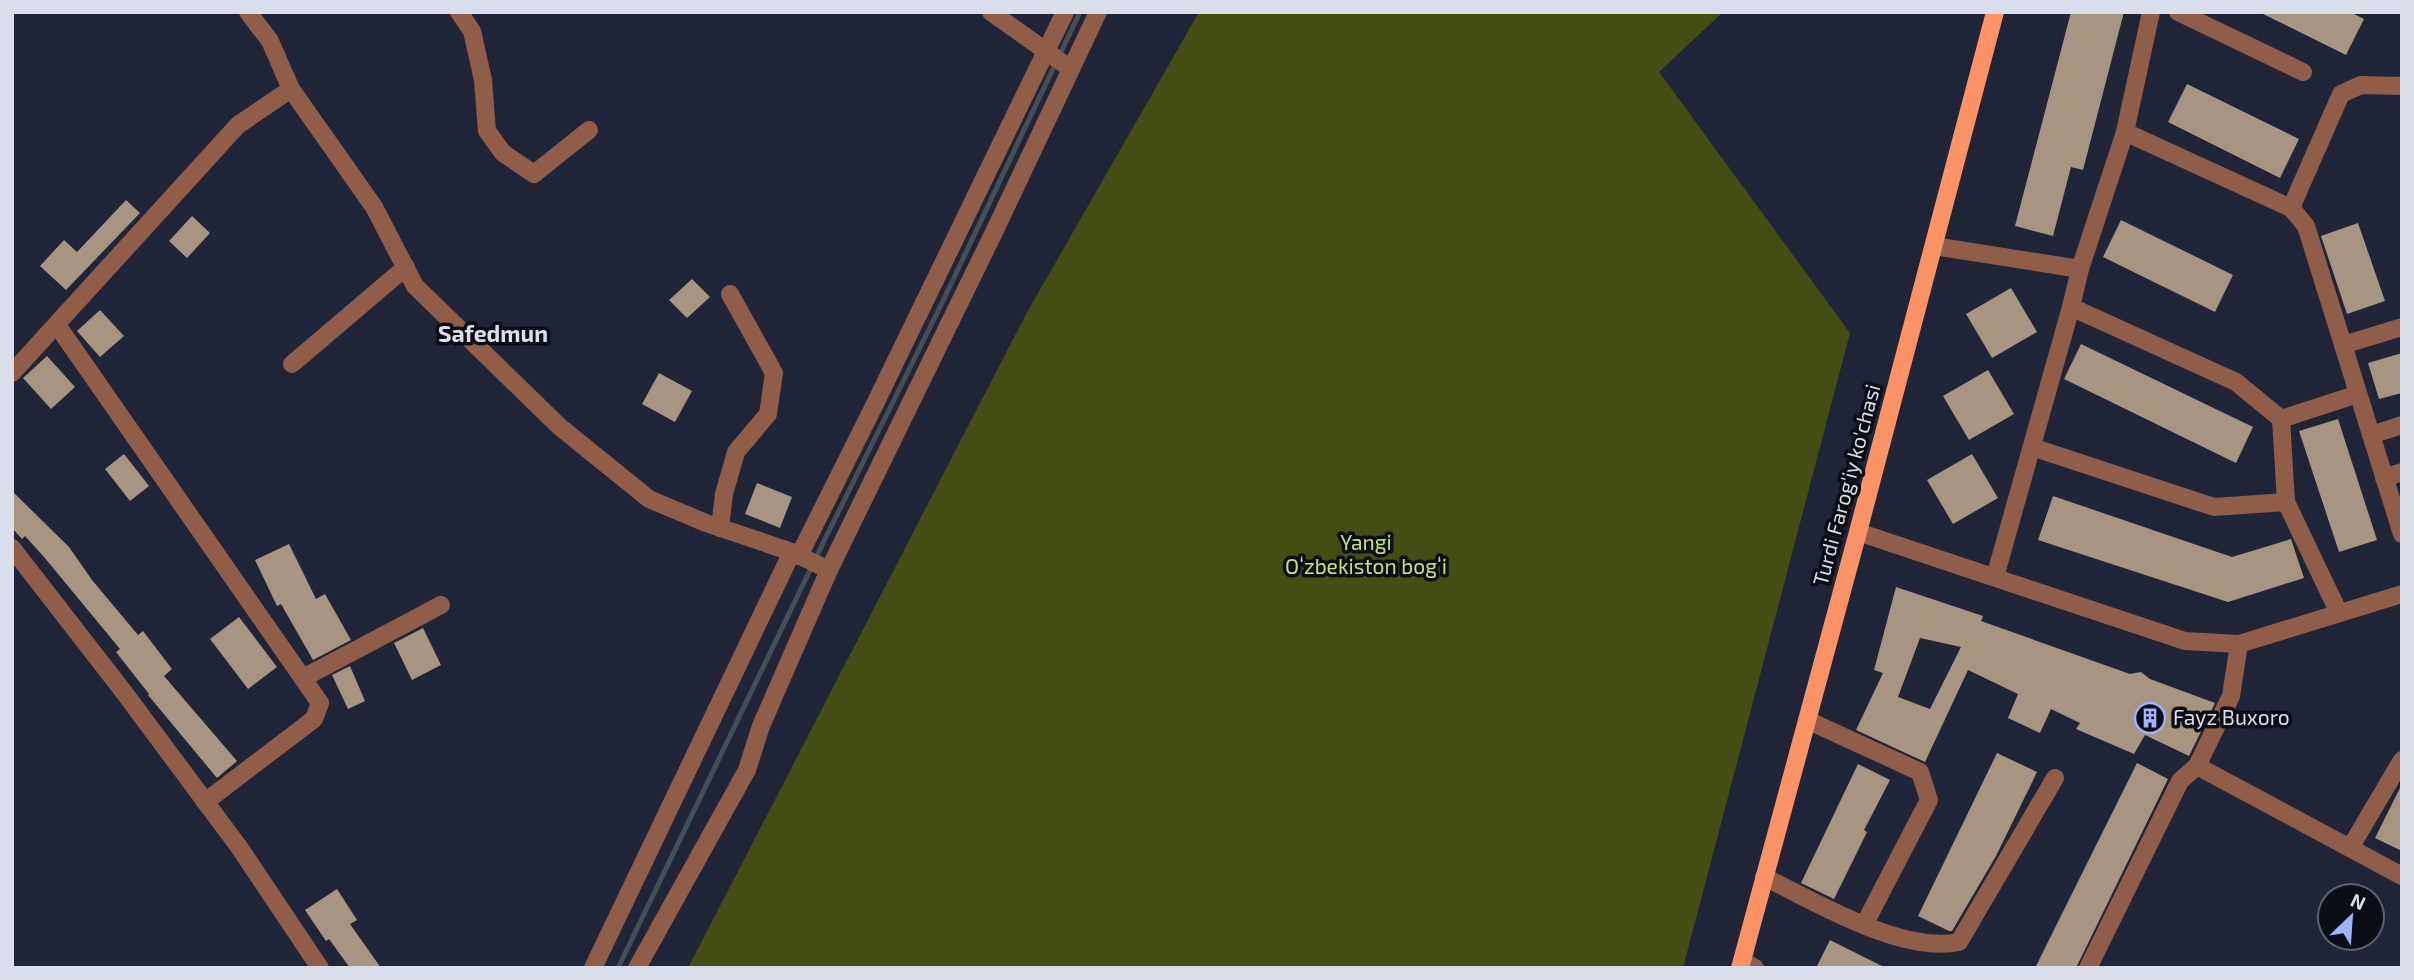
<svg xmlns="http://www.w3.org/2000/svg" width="2414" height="980" font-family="'Exo 2',sans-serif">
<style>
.green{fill:#434d14}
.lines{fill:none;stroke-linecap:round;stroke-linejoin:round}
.stream{stroke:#444f54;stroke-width:5}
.building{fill:#a69580;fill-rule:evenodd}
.minor{stroke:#905d48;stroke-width:18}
.major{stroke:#fc9366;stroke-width:18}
.labels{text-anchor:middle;stroke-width:7;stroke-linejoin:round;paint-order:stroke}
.street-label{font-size:21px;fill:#dadeea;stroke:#0c0e16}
.park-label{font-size:21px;fill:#cae177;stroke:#0c0e16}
.poi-label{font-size:21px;fill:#dadeea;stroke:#0c0e16;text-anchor:start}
.neighbourhood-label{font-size:23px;font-weight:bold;fill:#dadeea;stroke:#0c0e16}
</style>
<rect width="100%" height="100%" fill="#1f2437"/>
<!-- green -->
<path class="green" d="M1199,12h524l-64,60 191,261 -167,635h-995l337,-652z"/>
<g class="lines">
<!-- stream -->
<path class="stream" d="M618,968l207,-429 116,-234 139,-293"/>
</g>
<!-- building -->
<g class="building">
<path d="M2071,12h53l-41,158 -12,-3 -18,69 -38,-10z"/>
<path d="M2259,12h91l14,7 -18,36z"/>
<path d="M2187,84l112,55 -19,39 -112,-56z"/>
<path d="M126,200l14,13 -74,77 -26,-24 24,-26 13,12z"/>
<path d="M192,216l18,17 -23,25 -18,-17z"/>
<path d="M2121,220l112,55 -18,37 -112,-55z"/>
<path d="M2358,223l27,78 -38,13 -26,-78z"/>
<path d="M692,279l18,18 -23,21 -18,-18z"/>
<path d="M2011,288l26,44 -45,26 -26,-44z"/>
<path d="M100,310l24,26 -24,21 -23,-26z"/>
<path d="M2081,344l172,83 -17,36 -172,-84z"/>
<path d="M2402,353v40l-23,6 -11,-36z"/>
<path d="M47,356l28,31 -24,22 -28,-31z"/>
<path d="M1988,370l26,44 -45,26 -26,-44z"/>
<path d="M659,373l33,18 -17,31 -33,-18z"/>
<path d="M2338,419l39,121 -38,12 -40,-121z"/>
<path d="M124,454l25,32 -19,15 -25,-32z"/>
<path d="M1972,454l26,44 -45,26 -26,-44z"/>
<path d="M757,483l35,14 -12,31 -35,-14z"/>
<path d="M12,491l57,56 23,33 46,55 5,-4 29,38 -8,7 73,85 -20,17 -69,-83 1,-1 -33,-42 4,-3 -76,-92 -19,-21 -3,3 -10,-11z"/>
<path d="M2053,496l179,61 59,-18 13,39 -76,24 -190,-62z"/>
<path d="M289,544l27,55 9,-5 26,46 -38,20 -32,-56 -4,2 -22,-46z"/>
<path d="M1896,587l87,29 -2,5 149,53 11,-2 9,7 65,24 -26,53 -44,-21 -11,19 -58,-25 4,-6 -29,-14 -11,24 -32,-15 10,-24 -50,-24 -43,92 -69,-32 27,-57 -9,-3zM1920,638l41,9 -31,62 -32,-12z"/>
<path d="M239,617l38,50 -29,22 -38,-50z"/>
<path d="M423,628l18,37 -29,15 -18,-37z"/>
<path d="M350,666l15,35 -17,8 -16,-34z"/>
<path d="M1997,753l40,19 -41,84 -44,75h-3l-31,-15z"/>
<path d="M2137,763l31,16 -92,189h-41z"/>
<path d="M1858,764l32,16 -26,50 3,2 -33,67 -33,-16z"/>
<path d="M2402,784v67l-27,-13z"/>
<path d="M337,889l20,31 -7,4 31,44h-31l-21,-29 -3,2 -21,-31z"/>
<path d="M1830,940l56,28h-70z"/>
</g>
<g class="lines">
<!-- minor -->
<g class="minor">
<path d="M248,12l22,29 21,48"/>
<path d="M459,12l13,19 11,49 4,51 16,22 31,21 55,-44"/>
<path d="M991,12l80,57"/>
<path d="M2178,12l125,60"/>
<path d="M2402,86l-41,-1 -20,9 -50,114 15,18 96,308"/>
<path d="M2125,132l166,76"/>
<path d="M1934,246l146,23 -9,38 -76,270"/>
<path d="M2080,269l45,-137 26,-120"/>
<path d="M2071,307l165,75 45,37 5,83 53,111"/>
<path d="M57,325l263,378 -6,16 -109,83"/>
<path d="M2343,345l59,-18"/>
<path d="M292,364l114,-97"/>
<path d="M12,373l226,-248 53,-36 83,118 41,79 145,141 89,72 57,24 86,29 37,18"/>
<path d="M2281,419l77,-25"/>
<path d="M2371,435l31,-10"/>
<path d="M2032,447l182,60 72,-5"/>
<path d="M2384,478l18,-6"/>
<path d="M720,528l4,-34 12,-42 32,-38 6,-41 -44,-79"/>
<path d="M1858,532l327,109 54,3 163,-50"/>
<path d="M12,548l111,143 116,156 81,121"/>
<path d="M799,556l74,-148 192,-396"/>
<path d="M303,678l138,-73"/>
<path d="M1807,720l113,52 9,28 -65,125"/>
<path d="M2197,766l205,110"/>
<path d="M2350,848l52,-88"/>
<path d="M1764,877c52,25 137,77 195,65l96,-164"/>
<path d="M1742,961l13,7"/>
<path d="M593,968l199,-416"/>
<path d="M637,968l110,-198 14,-44 68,-156 167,-342 102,-216"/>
<path d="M2088,968l92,-187 17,-15 34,-70 8,-52"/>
</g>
<!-- major -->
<path class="major" d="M1740,968l118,-436 137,-520"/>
</g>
<!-- icons -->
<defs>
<g id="building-ring" transform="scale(1.575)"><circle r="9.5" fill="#0c0e16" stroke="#9eb4fd" stroke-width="1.5"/><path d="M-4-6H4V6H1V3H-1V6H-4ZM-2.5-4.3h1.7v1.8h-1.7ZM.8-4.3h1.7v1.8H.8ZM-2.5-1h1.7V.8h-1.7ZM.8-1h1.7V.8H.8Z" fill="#9eb4fd"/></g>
</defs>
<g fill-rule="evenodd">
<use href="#building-ring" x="2150" y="718"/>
</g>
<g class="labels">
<!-- street labels -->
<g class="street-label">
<text transform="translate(1847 485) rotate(-75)" y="7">Turdi Farog'iy ko'chasi</text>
</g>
<!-- park labels -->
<g class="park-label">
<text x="1366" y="550">Yangi<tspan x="1366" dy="24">Oʻzbekiston bogʻi</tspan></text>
</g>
<!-- poi labels -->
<g class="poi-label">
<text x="2173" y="725">Fayz Buxoro</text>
</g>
<!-- neighbourhood labels -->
<g class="neighbourhood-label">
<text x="493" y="342">Safedmun</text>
</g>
</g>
<!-- border -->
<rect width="2414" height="980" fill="none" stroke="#dadeea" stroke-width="28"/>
<!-- north arrow -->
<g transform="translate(2351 917) rotate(25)"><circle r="33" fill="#0c0e16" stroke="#5e616b" stroke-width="2"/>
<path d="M0-5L12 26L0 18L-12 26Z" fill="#9eb4fd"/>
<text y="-10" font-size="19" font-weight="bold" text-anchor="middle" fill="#dadeea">N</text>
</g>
</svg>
